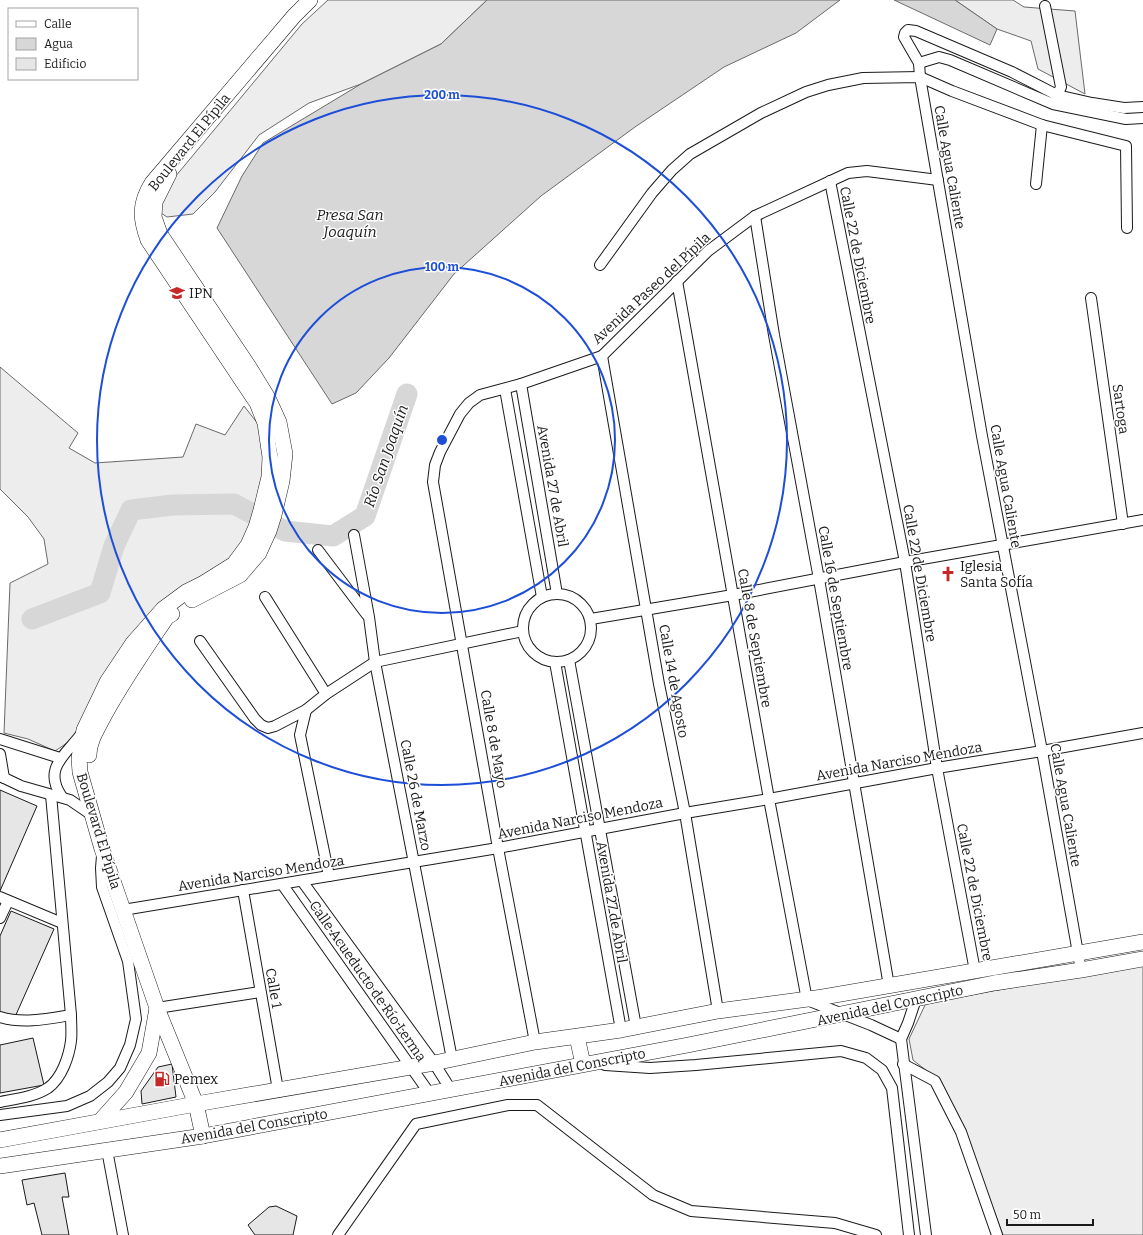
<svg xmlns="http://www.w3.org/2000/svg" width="1143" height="1235" font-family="Bitter,serif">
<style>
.built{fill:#ededed;stroke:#6a6a6a}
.water{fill:#d7d7d7;stroke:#6a6a6a}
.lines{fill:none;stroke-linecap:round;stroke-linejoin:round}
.river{stroke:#d7d7d7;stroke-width:21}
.building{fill:#e6e6e6;stroke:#1a1a1a}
.street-casing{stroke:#1a1a1a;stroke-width:12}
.secondary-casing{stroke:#1a1a1a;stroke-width:16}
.street{stroke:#fff;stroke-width:10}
.secondary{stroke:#fff;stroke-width:15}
.ring{fill:none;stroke:#1d4ed8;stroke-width:2}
.labels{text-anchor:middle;stroke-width:3;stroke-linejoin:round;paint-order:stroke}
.street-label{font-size:14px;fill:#1a1a1a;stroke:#fff}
.poi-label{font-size:14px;fill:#1a1a1a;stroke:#fff;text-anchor:start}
.water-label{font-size:15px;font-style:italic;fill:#1a1a1a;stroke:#fff}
.centre{fill:#1d4ed8;stroke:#fff;stroke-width:2}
.ring-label{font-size:12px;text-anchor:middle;font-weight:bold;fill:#1d4ed8;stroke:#fff;stroke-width:3;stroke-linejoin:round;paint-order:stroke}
</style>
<rect width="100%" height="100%" fill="#fff"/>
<!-- built -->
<g class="built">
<path d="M328,0h159l-46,44 -80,40 -52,19 -50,32 -44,57 -22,22 -26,3 -9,-6 17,-34 127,-153z"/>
<path d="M955,0h58l11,7 51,4 10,83 -47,-25 -7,-28 -34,-12z"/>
<path d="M0,367l78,66 -9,15 26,15 88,-6 13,-33 29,11 19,-29 18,23 4,46 -6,22 -21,56 -48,33 -118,153 -18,12 -27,-12 -24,-6 6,-150 38,-19 -4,-25 -16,-22 -28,-28z"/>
<path d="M1143,964v271h-140l-16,-43 -50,-113 -24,-19 -4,-21 17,-36z"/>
</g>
<!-- water -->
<g class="water">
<path d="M487,0h353l-44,33 -72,34 -89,60 -94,69 -87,78 -65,84 -33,35 -24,11 -115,-176 25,-52 21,-33 98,-59 80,-40z"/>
<path d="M894,0h61l42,29 -7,16z"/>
</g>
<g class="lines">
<!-- river -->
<path class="river" d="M32,619l68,-26 14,-47 17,-36 42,-5 61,-1 51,27 48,5 32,-20 42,-122"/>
</g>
<!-- building -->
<g class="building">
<path d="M0,790l37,16 -37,85z"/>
<path d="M11,911l43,18 -39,88 -15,-5v-76z"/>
<path d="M33,1038l11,47 -44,8v-48z"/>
<path d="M172,1064l4,33 -34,7 -1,-13 17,-24z"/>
<path d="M65,1173l4,24h-7l7,38h-27l-8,-32 -7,2 -5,-25z"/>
<path d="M276,1206l21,10 -4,19h-38l-7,-10 21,-18z"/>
</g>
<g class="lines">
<!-- street casing -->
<g class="street-casing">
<g id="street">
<path d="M1045,6l16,81 -6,13"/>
<path d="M919,63l20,-6 11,3 103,44 73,15 17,-1"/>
<path d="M830,181l75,381 32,206 38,203"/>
<path d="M1036,184l6,-59"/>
<path d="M755,216l19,119 45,244 70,407"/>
<path d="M600,265l52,-72 20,-23 18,-16 71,-41 45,-21 22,-7 35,-7 57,-1 32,14 90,34 84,21 1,82"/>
<path d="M677,281l92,518 38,201 64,25 30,14"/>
<path d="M1091,298l32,226"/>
<path d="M602,356l57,328 26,129 33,198"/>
<path d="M521,384l36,210"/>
<path d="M505,389l37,208"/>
<path d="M354,535l15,82 6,45 77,397"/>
<path d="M318,550l49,65"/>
<circle cx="557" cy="628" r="34"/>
<path d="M265,597l61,97"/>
<path d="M591,619l142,-24 172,-33 238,-42"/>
<path d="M200,641l55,78 6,6 7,3 7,-2 31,-16 20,-16 49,-32 148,-31"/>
<path d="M569,660l67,367"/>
<path d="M555,662l66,368"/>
<path d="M306,710l-6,25 29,141"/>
<path d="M0,739l60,19"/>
<path d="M0,754l4,24"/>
<path d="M0,776l21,10 49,14 22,15 1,-1"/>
<path d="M62,797c-20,-29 4,-42 20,-64"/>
<path d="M302,881l132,182 17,27"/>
<path d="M282,884l148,210"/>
<path d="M243,890l35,200"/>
<path d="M0,897l62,26"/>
<path d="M123,910l375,-62 187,-35 84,-14 168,-31 105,-17 101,-18"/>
<path d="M0,918l8,-17"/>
<path d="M1081,970l-39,-219 -60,-315 -62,-359 -1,-14 -15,-26 1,-4 3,-3 8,1 96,41 45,23 35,8 32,5 19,-1"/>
<path d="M916,999l-8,24 -7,16 25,196"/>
<path d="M157,1008l103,-16"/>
<path d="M0,1017c23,7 47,2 71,-2"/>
<path d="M535,1042l-37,-194 -65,-366 2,-17 5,-13 20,-38 9,-11 11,-8 41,-11 81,-28 106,-105 47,-35 93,-43 19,-2 71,9"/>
<path d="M903,1064l32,17 26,51 36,103"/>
<path d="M605,1065l45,3 46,-3 145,-14 25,7 16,12 10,18 17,147"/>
<path d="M0,1102c16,-3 34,-5 48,-14 14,-10 21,-32 23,-47 1,-8 0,-17 0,-26l-20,-220"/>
<path d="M0,1115l67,-9 23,-10 18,-14 12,-14 10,-23 6,-26 -8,-58 -26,-74 -1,-19 1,-12"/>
<path d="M107,1150l16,85"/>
<path d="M338,1235l78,-111 92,-19h29l116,90 38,16 144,12 41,12"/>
</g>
</g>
<!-- secondary casing -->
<g class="secondary-casing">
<g id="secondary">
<path d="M169,174l-14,28 -1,15 6,17 89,133 19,31 11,24 6,32 -3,27 -8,34 -5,16 -10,22 -19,22 -48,25"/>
<path d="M89,755c0,-14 9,-27 15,-39 19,-35 41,-67 63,-99l5,-3"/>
<path d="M577,1037l6,27"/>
<path d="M100,1121l26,-29 23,-39 8,-45"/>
<path d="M203,1136l-7,-32 -39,-96 -55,-159 -22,-77 -1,-14 5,-28 23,-48 26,-39 30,-34 23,-17 16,-8 32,-20 14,-19 8,-18 5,-17 8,-33 1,-20 -5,-34 -8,-20 -109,-163c-8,-22 -9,-36 4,-57l142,-167 16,-16"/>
<path d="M0,1140l196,-36 238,-41 101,-21 86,-12 97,-19 105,-14 320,-55"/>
<path d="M0,1166l203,-30 485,-91 306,-62 87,-13 62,-11"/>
</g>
</g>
<!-- street -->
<use href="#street" class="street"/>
<!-- secondary -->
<use href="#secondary" class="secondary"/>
</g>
<!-- distance rings -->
<g class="ring">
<circle cx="442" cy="440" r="173"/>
<circle cx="442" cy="440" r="345"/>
</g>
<!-- icons -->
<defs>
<g id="university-bare" transform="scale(1.2)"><path d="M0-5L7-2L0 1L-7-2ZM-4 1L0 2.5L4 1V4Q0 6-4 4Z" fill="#c62828" stroke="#fff" stroke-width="2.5" paint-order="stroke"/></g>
<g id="church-bare" transform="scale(1.2)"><path d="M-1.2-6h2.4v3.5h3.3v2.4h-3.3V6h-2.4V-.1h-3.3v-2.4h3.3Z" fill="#c62828" stroke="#fff" stroke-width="2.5" paint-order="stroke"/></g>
<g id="fuel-bare" transform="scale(1.2)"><path d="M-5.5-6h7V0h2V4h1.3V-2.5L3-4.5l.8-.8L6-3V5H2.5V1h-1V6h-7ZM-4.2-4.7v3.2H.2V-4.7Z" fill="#c62828" stroke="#fff" stroke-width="2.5" paint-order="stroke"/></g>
</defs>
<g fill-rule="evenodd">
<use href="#university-bare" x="177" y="293"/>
<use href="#church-bare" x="948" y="574"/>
<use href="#fuel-bare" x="162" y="1079"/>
</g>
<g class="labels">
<!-- street labels -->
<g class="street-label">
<text transform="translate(189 142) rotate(-51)" y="5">Boulevard El Pípila</text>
<text transform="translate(950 167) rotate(80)" y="5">Calle Agua Caliente</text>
<text transform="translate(858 255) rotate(79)" y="5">Calle 22 de Diciembre</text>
<text transform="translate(651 288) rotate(-43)" y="5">Avenida Paseo del Pípila</text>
<text transform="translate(1121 409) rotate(82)" y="5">Sartoga</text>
<text transform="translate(553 486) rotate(80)" y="5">Avenida 27 de Abril</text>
<text transform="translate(1006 486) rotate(80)" y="5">Calle Agua Caliente</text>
<text transform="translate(920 573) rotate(80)" y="5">Calle 22 de Diciembre</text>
<text transform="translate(836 598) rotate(80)" y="5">Calle 16 de Septiembre</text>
<text transform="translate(755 638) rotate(80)" y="5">Calle 8 de Septiembre</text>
<text transform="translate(674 681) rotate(80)" y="5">Calle 14 de Agosto</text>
<text transform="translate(494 739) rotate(80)" y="5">Calle 8 de Mayo</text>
<text transform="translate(899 761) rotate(-10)" y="5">Avenida Narciso Mendoza</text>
<text transform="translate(416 795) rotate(79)" y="5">Calle 26 de Marzo</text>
<text transform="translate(1066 805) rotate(80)" y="5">Calle Agua Caliente</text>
<text transform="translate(580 818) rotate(-11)" y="5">Avenida Narciso Mendoza</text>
<text transform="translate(99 831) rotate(73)" y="5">Boulevard El Pípila</text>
<text transform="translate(261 873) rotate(-9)" y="5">Avenida Narciso Mendoza</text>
<text transform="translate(975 892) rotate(79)" y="5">Calle 22 de Diciembre</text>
<text transform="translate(612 902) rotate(80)" y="5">Avenida 27 de Abril</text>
<text transform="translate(368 981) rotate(55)" y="5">Calle Acueducto de Río Lerma</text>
<text transform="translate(274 988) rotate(80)" y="5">Calle 1</text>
<text transform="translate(890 1005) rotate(-12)" y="5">Avenida del Conscripto</text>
<text transform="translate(572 1067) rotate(-11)" y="5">Avenida del Conscripto</text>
<text transform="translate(254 1126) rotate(-10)" y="5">Avenida del Conscripto</text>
</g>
<!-- poi labels -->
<g class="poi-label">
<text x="189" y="298">IPN</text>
<text x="960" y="571">Iglesia<tspan x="960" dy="16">Santa Sofía</tspan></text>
<text x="174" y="1084">Pemex</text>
</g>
<!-- water labels -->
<g class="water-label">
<text x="350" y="220">Presa San<tspan x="350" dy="17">Joaquín</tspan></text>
<text transform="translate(386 456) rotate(-71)" y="5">Río San Joaquín</text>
</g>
</g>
<circle cx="442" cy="440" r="6" class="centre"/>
<g class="ring-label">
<text x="442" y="99">200 m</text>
<text x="442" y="271">100 m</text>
</g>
<!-- legend -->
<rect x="8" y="8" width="130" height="72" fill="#ffffff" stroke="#a3a3a3"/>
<rect x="16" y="21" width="20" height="6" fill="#ffffff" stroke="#a3a3a3"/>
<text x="44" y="28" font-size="12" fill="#1a1a1a">Calle</text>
<rect x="16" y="38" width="20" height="12" fill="#d7d7d7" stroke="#a3a3a3"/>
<text x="44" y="48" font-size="12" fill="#1a1a1a">Agua</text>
<rect x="16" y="58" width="20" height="12" fill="#e6e6e6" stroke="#a3a3a3"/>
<text x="44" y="68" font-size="12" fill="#1a1a1a">Edificio</text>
<!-- scale -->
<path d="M1007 1219v6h86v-6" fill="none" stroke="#1a1a1a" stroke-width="2"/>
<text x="1013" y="1219" font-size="12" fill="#1a1a1a" stroke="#ffffff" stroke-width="3" paint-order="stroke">50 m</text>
</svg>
